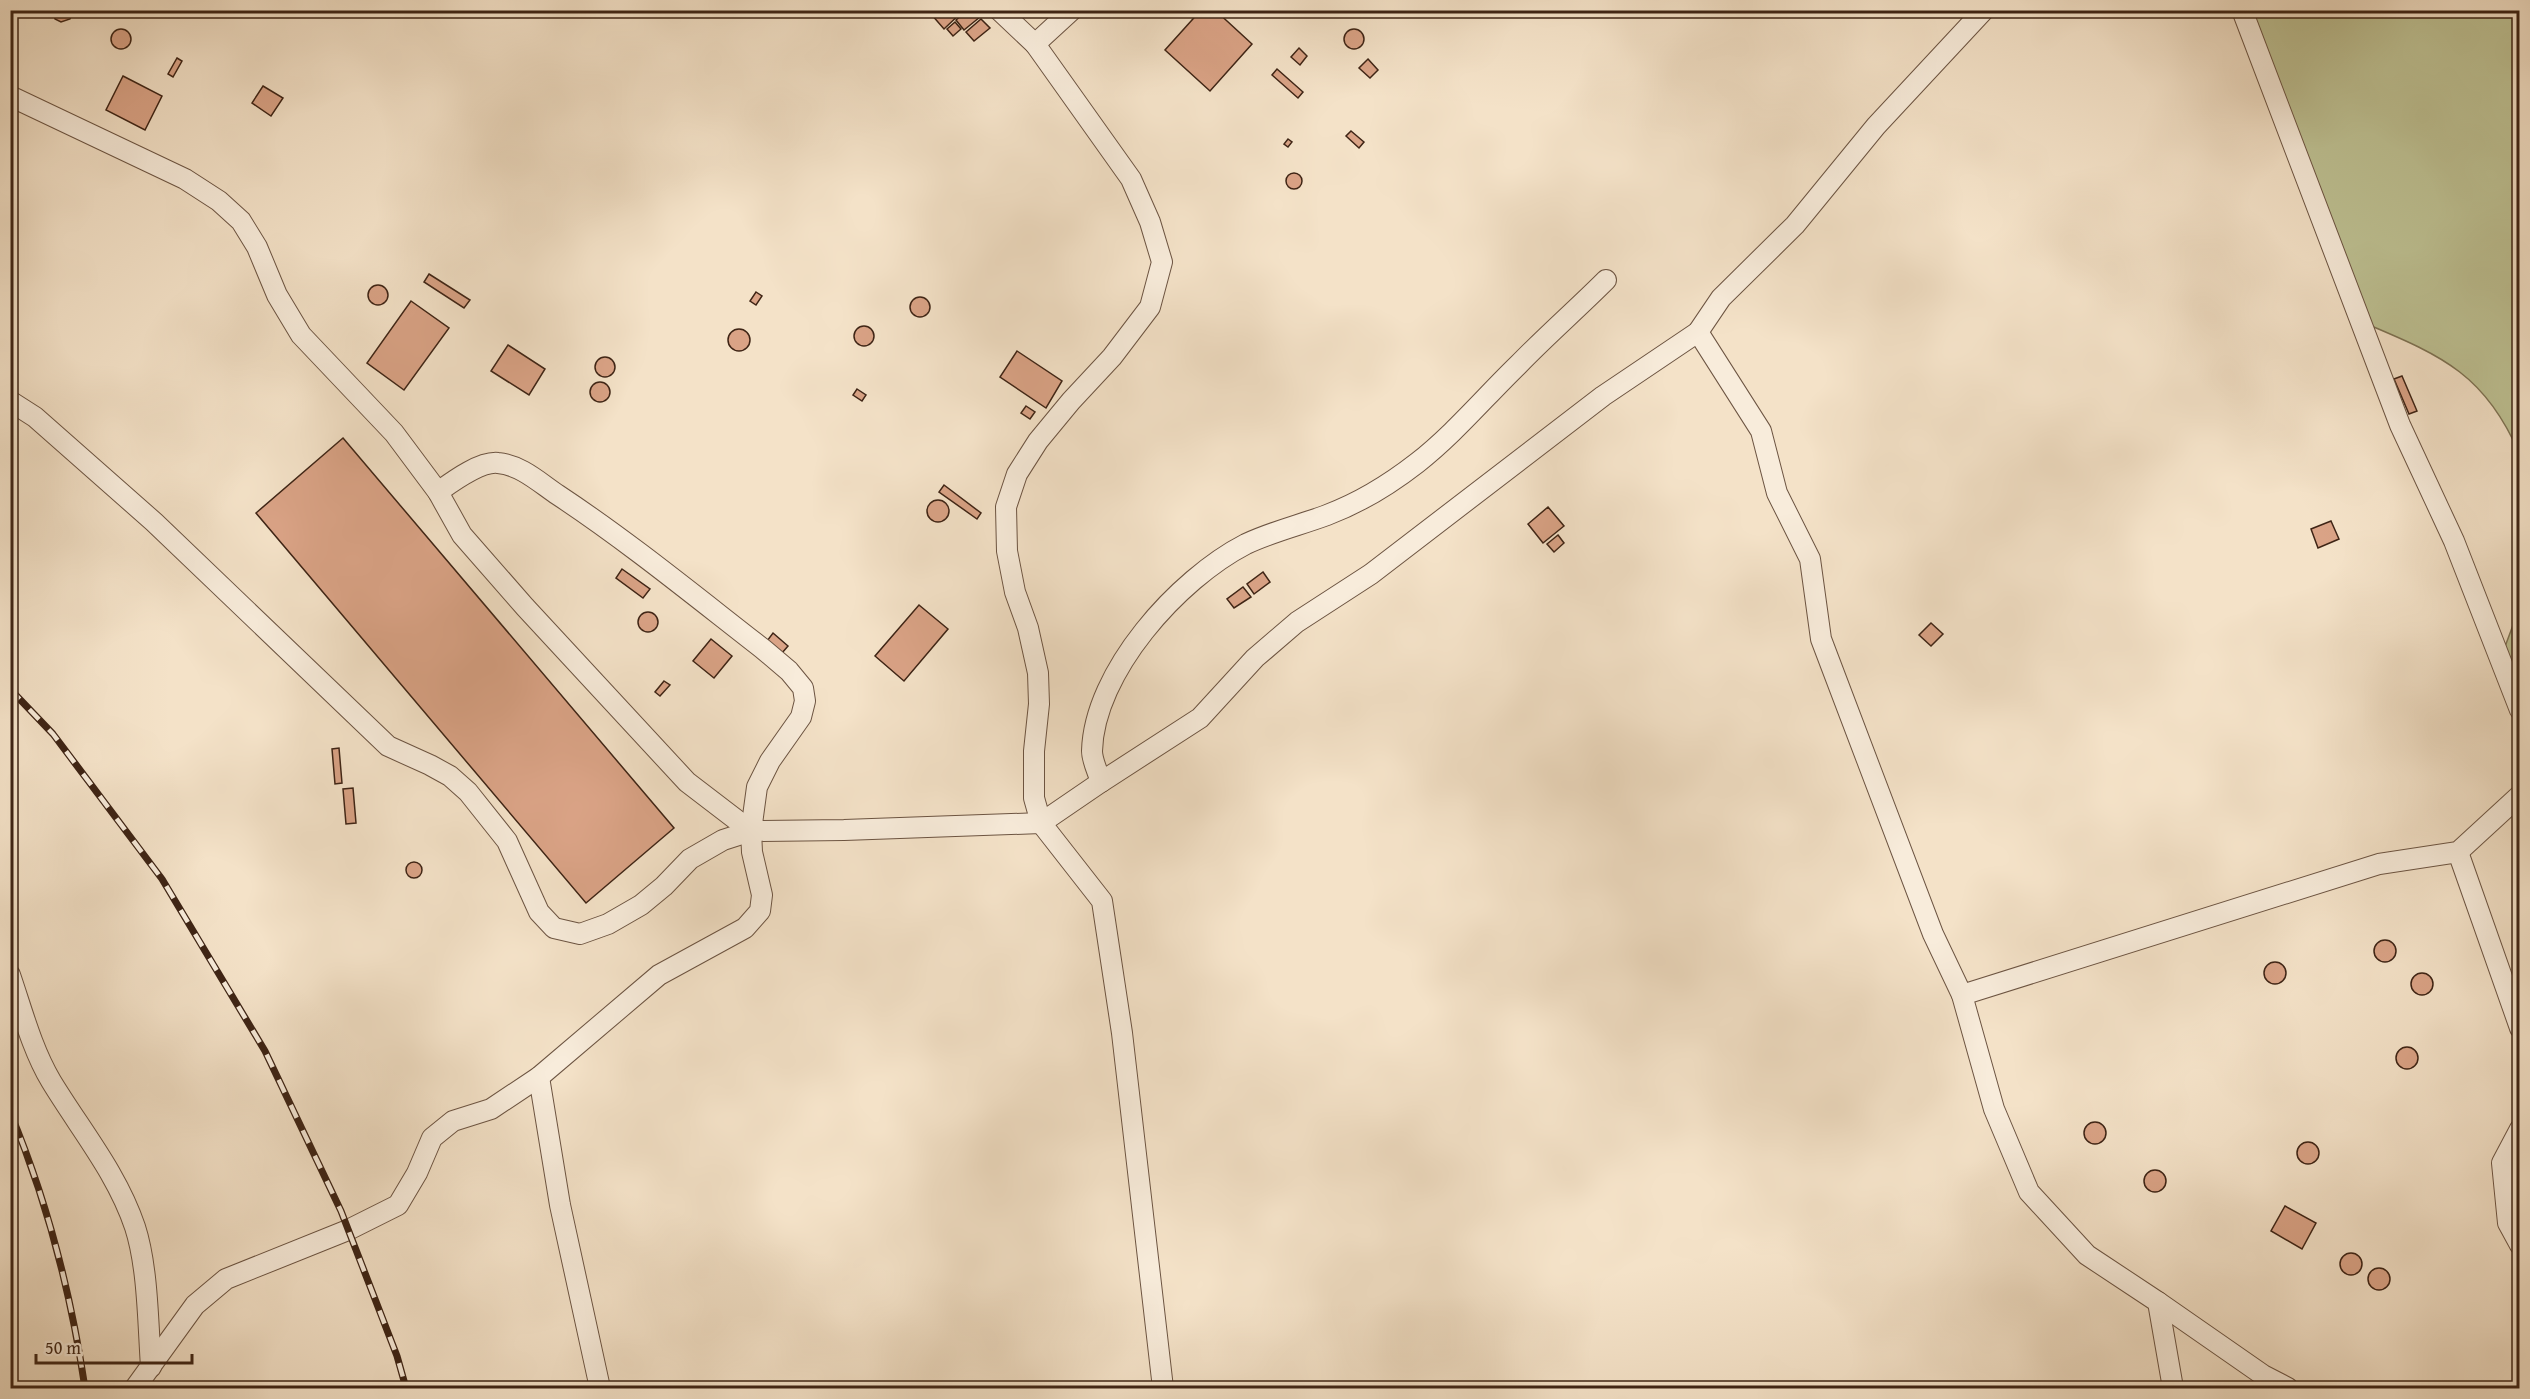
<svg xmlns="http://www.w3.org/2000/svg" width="2530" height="1399" font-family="'Gentium Book Plus',serif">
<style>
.green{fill:#bec294;stroke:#7e7354;stroke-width:1.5}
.building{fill:#daa386;stroke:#3e2415;stroke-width:1.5}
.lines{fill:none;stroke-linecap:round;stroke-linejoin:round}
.minor-casing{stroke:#6c5442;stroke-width:22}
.minor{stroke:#f8ecdb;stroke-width:20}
.rail-casing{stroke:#3e2415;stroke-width:7}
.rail{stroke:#f8ecdb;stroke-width:4.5;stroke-dasharray:14;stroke-linecap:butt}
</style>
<rect width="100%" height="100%" fill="#f4e2c8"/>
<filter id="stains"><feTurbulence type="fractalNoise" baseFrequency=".00333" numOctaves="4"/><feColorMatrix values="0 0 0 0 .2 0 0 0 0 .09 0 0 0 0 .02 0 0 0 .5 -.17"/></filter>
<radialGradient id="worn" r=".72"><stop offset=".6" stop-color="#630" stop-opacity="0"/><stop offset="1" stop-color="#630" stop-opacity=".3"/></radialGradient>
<!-- green -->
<g class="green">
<path d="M2251,11h268v442c-33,-77 -76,-97 -150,-128z"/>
<path d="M2519,609v78l-16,-35z"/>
</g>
<!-- building -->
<g class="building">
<path d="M53,10h20v2l-3,7 -9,3 -6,-3z"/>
<path d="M935,10h29l-20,19 -13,-15z"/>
<path d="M968,10h6l6,7 -16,13 -8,-10z"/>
<path d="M1201,10h14l37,34 -42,47 -45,-41z"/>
<path d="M981,19l9,9 -16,13 -8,-9z"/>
<path d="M955,22l6,7 -8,7 -6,-7z"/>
<circle cx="121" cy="39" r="10"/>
<circle cx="1354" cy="39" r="10"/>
<path d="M1299,48l8,8 -7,9 -9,-8z"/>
<path d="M177,58l5,3 -9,16 -5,-3z"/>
<path d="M1368,59l10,11 -8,8 -11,-10z"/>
<path d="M1277,69l26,23 -5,6 -26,-23z"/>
<path d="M123,76l39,20 -17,34 -39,-20z"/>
<path d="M263,86l20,12 -12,18 -19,-13z"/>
<path d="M1351,131l13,11 -5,6 -13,-12z"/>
<path d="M1288,139l4,3 -4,5 -4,-3z"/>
<circle cx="1294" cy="181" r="8"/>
<path d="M429,274l41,26 -6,8 -40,-26z"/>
<circle cx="378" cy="295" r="10"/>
<path d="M756,292l6,4 -6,9 -6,-4z"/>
<circle cx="920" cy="307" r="10"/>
<path d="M411,301l38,27 -45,62 -37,-27z"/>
<circle cx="864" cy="336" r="10"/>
<circle cx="739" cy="340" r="11"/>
<path d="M508,345l37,24 -16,26 -38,-24z"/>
<path d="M1017,351l45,30 -16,27 -46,-31z"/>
<circle cx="605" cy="367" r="10"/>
<path d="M2402,376l15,35 -8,3 -15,-35z"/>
<circle cx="600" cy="392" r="10"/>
<path d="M857,389l9,6 -4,6 -9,-6z"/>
<path d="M1026,406l9,6 -5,7 -9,-6z"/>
<path d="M343,438l331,390 -88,75 -330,-390z"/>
<path d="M944,485l37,28 -4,6 -38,-27z"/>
<circle cx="938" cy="511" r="11"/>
<path d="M1548,507l16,19 -21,17 -15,-19z"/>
<path d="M2331,521l8,18 -21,9 -7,-19z"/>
<path d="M1558,535l6,8 -10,9 -7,-8z"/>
<path d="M622,569l28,20 -7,9 -27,-20z"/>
<path d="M1263,572l7,10 -16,12 -7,-10z"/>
<path d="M1243,587l8,10 -17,11 -7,-9z"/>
<path d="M919,605l29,24 -44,52 -29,-25z"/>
<circle cx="648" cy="622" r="10"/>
<path d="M1931,623l12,11 -12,12 -12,-11z"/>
<path d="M773,633l15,13 -6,7 -15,-12z"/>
<path d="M711,639l21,17 -18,22 -21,-17z"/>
<path d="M664,681l6,4 -10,11 -5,-4z"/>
<path d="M339,748l3,35 -7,1 -3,-35z"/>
<path d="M353,788l3,35 -10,1 -3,-35z"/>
<circle cx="414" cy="870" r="8"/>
<circle cx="2385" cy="951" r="11"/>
<circle cx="2275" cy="973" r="11"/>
<circle cx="2422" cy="984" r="11"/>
<circle cx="2407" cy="1058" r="11"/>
<circle cx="2095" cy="1133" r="11"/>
<circle cx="2308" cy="1153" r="11"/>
<circle cx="2155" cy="1181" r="11"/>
<path d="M2285,1206l31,17 -14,26 -31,-18z"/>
<circle cx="2351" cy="1264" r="11"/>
<circle cx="2379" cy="1279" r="11"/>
</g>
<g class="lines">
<!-- minor casing -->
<g class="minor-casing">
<g id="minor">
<path d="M999,10l36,34 96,135 19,43 12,40 -12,45 -38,50 -41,44 -33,40 -21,33 -11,33 1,44 8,41 13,36 10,45 1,31 -5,47v47l7,25 61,78 20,132 41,355"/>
<path d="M2242,10l158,415 54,116 66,169"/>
<path d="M1035,44l37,-34"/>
<path d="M10,96l175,83 34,22 22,20 16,26 20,48 24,40 93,98 44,59 24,43 63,72 162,175 64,49"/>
<path d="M1698,332l63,99 16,62 33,66 11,80 112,295 29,61 32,114 35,83 58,63 71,47 15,86"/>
<path d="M10,401l25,16 119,105 234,224 42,19 20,11 18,16 39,49 32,71 15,16 26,6 28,-10 33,-19 23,-19 26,-27 33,-19 28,-9 93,-1 197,-7 60,-41 99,-64 55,-60 42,-36 74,-48 232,-178 95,-64 23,-34 74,-73 81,-99 108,-116"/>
<path d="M1101,782c-3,-10 -9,-21 -9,-31 2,-79 86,-172 154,-207 25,-12 54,-19 81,-29 32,-12 63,-31 90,-52 37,-29 67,-65 101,-98 28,-29 59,-56 88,-85"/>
<path d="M2458,852l62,176"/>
<path d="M10,975c12,35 22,74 41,106 29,48 66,92 84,146 13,40 13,97 16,140"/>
<path d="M1962,995l417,-131 79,-12 62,-57"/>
<path d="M539,1077l21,128 40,183"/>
<path d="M2520,1129l-18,34 6,60 12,22"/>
<path d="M2158,1302l105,73 25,13"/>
<path d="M135,1388l60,-83 31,-26 122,-49 50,-25 19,-32 15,-35 21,-17 38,-12 48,-32 120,-102 86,-47 15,-17 2,-16 -10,-43 -1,-21 6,-44 13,-26 31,-44 4,-16 -2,-13 -14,-17 -26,-22c-67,-52 -134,-107 -205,-154 -18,-12 -37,-30 -60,-32 -18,-2 -46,19 -60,29"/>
</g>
</g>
<!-- minor -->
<use href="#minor" class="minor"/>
<!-- rail casing -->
<g class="rail-casing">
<g id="rail">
<path d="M10,689l43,45 109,145 103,172 76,160 56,145 9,32"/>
<path d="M10,1112c37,88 61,182 75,276"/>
</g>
</g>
<!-- rail -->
<use href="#rail" class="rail"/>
</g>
<!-- margin -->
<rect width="2530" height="1399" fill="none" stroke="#f4e2c8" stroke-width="36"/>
<rect x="12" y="12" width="2506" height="1375" fill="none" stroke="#3e2415" stroke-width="3"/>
<rect x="18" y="18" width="2494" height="1363" fill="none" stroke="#3e2415" stroke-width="1.5"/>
<!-- scale -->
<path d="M36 1354v9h156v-9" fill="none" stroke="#3e2415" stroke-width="3"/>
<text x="45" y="1354" font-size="18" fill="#3e2415" stroke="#f8ecdb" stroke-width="4.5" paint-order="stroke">50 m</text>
<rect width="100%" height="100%" filter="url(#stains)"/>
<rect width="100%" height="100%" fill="url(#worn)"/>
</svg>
